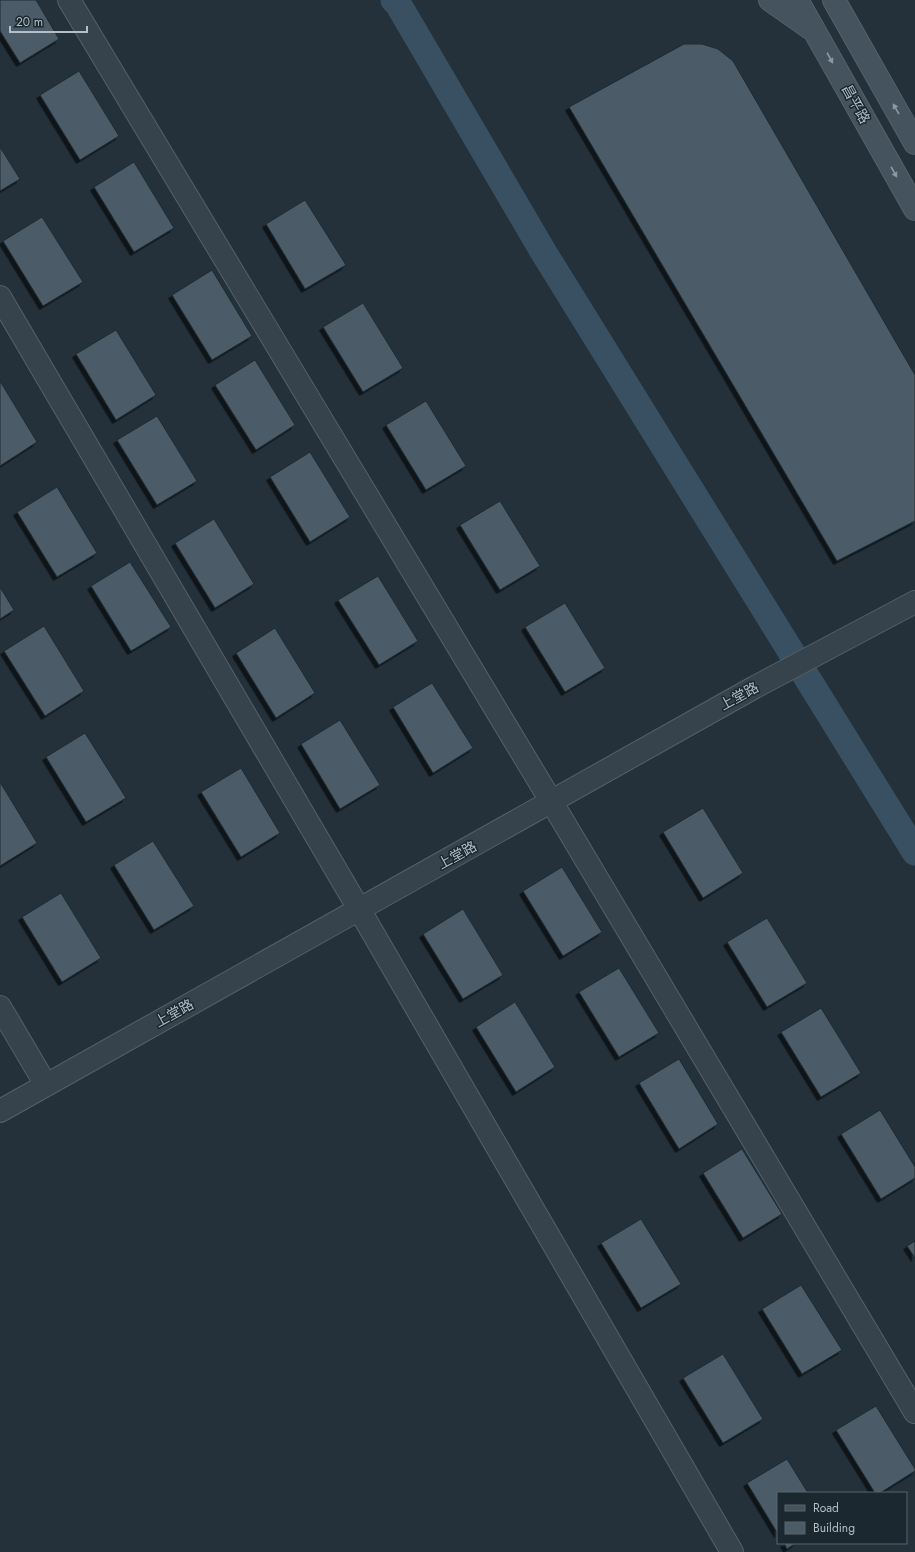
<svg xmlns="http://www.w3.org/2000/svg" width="915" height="1552" font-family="Jost,'Noto Sans SC',sans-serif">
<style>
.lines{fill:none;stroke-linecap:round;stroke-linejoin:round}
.canal{stroke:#385062;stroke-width:27}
.building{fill:#4c5c67;stroke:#1e2a32;filter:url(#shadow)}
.minor-casing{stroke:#556169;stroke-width:24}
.secondary-casing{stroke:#556169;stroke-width:24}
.minor{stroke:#37434c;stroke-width:22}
.secondary{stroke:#45535e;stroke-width:22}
.oneway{fill:#8c99a2}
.labels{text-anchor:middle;stroke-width:3;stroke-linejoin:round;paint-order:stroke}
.street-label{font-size:14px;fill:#b3bec7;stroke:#1c2830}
</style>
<defs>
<filter id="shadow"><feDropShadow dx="-3.5" dy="3.5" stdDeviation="0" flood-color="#0009"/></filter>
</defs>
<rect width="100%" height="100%" fill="#24313b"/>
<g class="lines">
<!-- canal -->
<path class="canal" d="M394,0l4,4 146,249 371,599"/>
</g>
<!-- building -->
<g class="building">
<path d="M0,0h36l23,39 -39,24 -20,-32z"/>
<path d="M684,44h18l16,5 15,12 182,314v146l-78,40 -268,-454z"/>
<path d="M79,71l40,65 -39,24 -40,-65z"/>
<path d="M0,147l20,32 -20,12z"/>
<path d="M134,162l40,66 -40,24 -40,-65z"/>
<path d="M305,200l41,65 -41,24 -39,-65z"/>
<path d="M42,217l41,65 -40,24 -40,-65z"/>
<path d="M212,270l40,66 -40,24 -40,-65z"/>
<path d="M363,303l40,65 -40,24 -40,-65z"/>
<path d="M116,330l40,65 -40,25 -40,-66z"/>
<path d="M255,360l40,65 -39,25 -41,-65z"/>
<path d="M0,381l37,61 -37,24z"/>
<path d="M426,401l40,65 -40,24 -40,-65z"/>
<path d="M157,416l40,65 -40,24 -40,-65z"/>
<path d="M310,452l40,65 -40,25 -40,-65z"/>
<path d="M57,487l40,66 -40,24 -40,-65z"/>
<path d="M500,501l40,65 -40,24 -40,-65z"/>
<path d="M214,519l40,65 -39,24 -40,-65z"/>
<path d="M130,562l41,65 -40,24 -40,-65z"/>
<path d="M378,576l40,65 -39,24 -41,-65z"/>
<path d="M0,587l14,23 -14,9z"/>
<path d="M565,603l40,65 -40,24 -40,-65z"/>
<path d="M44,626l40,65 -39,25 -41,-65z"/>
<path d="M275,628l40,65 -39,25 -40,-65z"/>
<path d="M432,683l41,65 -40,25 -40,-66z"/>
<path d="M340,720l40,65 -40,24 -39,-65z"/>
<path d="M85,733l41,65 -40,24 -40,-65z"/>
<path d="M241,768l39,65 -39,24 -40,-65z"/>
<path d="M0,782l37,61 -37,23z"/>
<path d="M703,808l40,65 -40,25 -40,-66z"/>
<path d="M153,841l41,65 -40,24 -40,-65z"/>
<path d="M562,867l40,65 -39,24 -40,-65z"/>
<path d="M61,893l40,65 -39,24 -40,-65z"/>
<path d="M463,909l40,66 -40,24 -40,-65z"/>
<path d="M767,918l40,65 -40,24 -40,-65z"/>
<path d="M619,968l40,65 -40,24 -40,-65z"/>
<path d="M515,1002l40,65 -39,25 -40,-65z"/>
<path d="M821,1008l40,65 -40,24 -40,-65z"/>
<path d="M679,1059l39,65 -39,25 -40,-66z"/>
<path d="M880,1110l35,57v11l-34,21 -40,-65z"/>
<path d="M742,1149l40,65 -39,24 -40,-65z"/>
<path d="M641,1219l40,65 -40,24 -40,-65z"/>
<path d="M915,1241v17l-8,-12z"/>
<path d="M801,1285l41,65 -40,24 -40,-65z"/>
<path d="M723,1354l40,65 -40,24 -40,-65z"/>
<path d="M876,1406l39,63v2l-35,22h-5l-39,-63z"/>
<path d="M787,1459l21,34h-30v41l-31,-51z"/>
<path d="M784,1543h12l-9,6z"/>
</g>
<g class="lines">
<!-- minor casing -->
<g class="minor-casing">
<g id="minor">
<path d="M69,0l482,801 364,611"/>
<path d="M0,297l359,612 373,643"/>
<path d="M0,1007l46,78"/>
<path d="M0,1111l755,-424 160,-85"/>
</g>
</g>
<!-- secondary casing -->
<g class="secondary-casing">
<g id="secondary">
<path d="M770,0l40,28"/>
<path d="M797,0l118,209"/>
<path d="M834,0l81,143"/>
</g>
</g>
<!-- minor -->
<use href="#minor" class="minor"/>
<!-- secondary -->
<use href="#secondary" class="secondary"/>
</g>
<!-- one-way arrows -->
<defs><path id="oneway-solid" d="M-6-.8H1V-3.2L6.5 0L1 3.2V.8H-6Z"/></defs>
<g class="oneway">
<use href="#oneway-solid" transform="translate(830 58) rotate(61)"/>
<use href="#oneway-solid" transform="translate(896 109) rotate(-120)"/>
<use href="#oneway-solid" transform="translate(894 172) rotate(61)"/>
</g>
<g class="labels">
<!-- street labels -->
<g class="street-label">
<text transform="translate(856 104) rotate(61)" y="5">昌平路</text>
<text transform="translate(739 696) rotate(-29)" y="5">上堂路</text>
<text transform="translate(457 855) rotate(-29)" y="5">上堂路</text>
<text transform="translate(174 1013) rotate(-29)" y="5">上堂路</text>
</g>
</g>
<!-- legend -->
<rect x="777" y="1492" width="130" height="52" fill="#1c2830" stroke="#58646c"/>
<rect x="785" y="1505" width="20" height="6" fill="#45535e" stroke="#58646c"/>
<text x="813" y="1512" font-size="12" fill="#b3bec7">Road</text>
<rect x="785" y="1522" width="20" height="12" fill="#4c5c67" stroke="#58646c"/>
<text x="813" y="1532" font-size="12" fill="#b3bec7">Building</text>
<!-- scale -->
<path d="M10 26v6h77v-6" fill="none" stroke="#b3bec7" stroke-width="2"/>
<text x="16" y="26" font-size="12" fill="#b3bec7" stroke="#1c2830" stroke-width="3" paint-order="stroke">20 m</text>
</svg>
